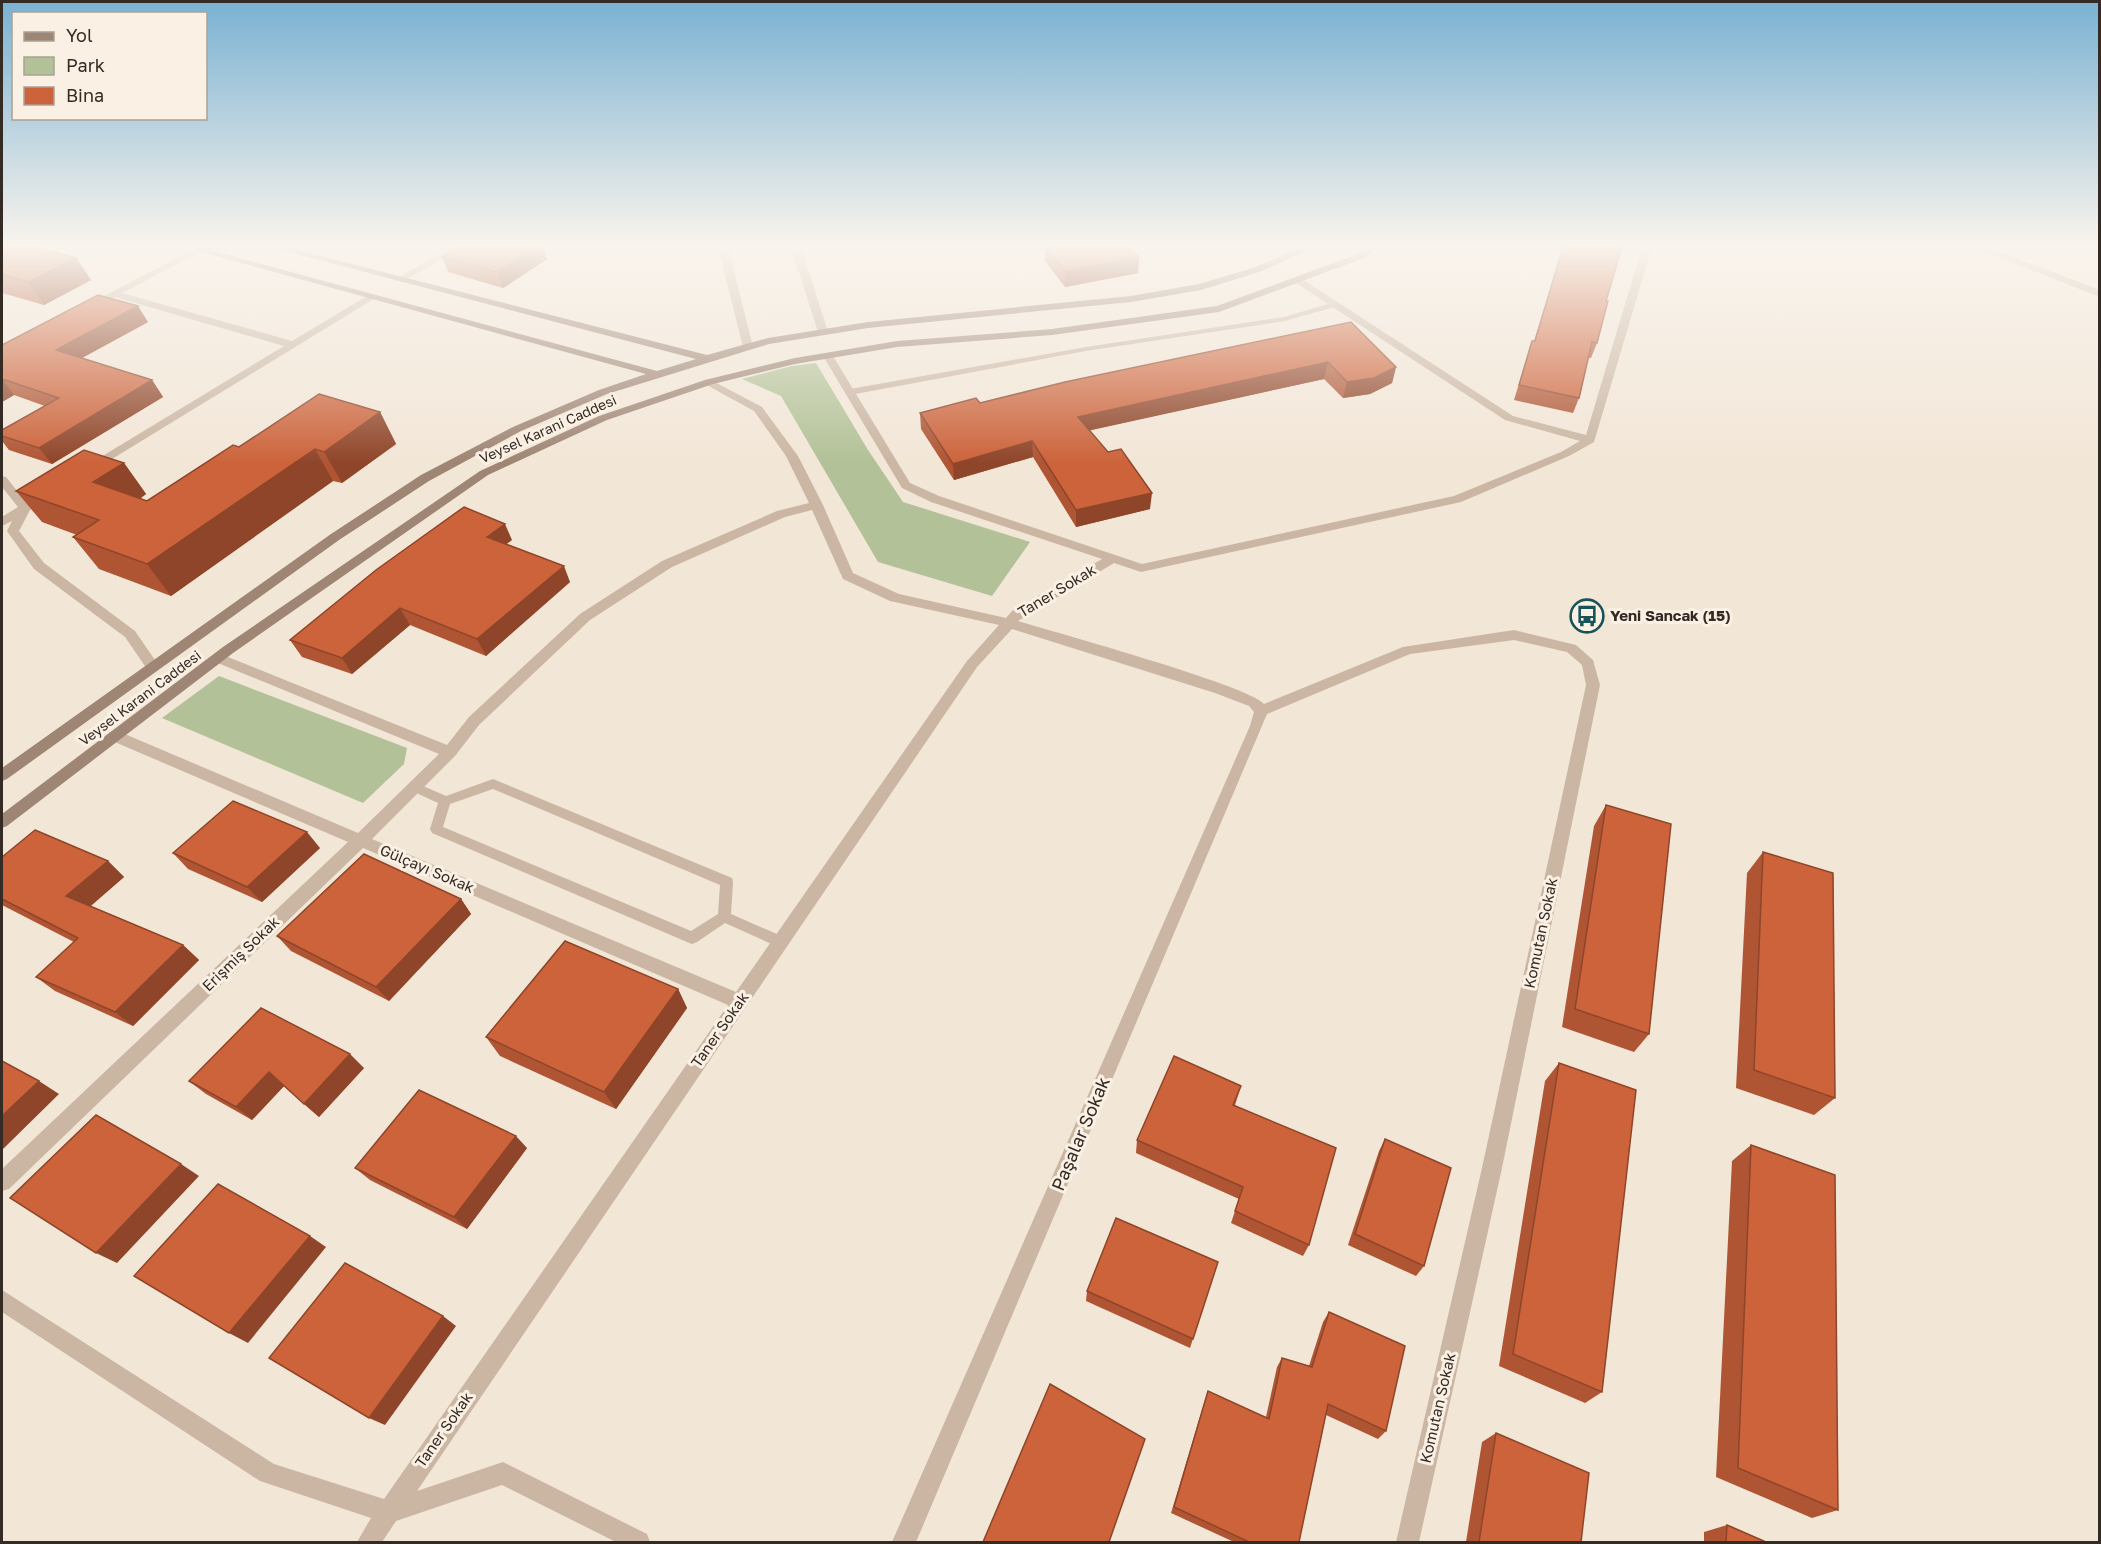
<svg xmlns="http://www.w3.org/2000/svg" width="2101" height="1544" font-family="'Golos Text',sans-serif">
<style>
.green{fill:#b2c197}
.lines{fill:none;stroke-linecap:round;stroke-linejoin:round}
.lane{fill:#cab6a3;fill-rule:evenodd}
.street{fill:#cab6a3;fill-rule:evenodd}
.secondary{fill:#9e8574;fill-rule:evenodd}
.wall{fill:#af5533}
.shaded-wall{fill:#8f4529}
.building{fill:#cc633b;stroke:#8f4529;stroke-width:1.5}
.labels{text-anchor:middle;stroke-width:6;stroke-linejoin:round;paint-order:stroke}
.far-street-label{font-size:14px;fill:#352b25;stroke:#faf0e3}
.street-label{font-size:15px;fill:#352b25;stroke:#faf0e3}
.poi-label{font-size:15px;font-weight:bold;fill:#352b25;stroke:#faf0e3;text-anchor:start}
.near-street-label{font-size:18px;fill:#352b25;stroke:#faf0e3}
</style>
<rect width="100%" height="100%" fill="#f2e6d7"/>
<!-- green -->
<g class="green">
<path d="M816,363l52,87 35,52 127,40 -38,54 -114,-34 -97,-166 -39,-17 50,-13z"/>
<path d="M219,676l188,72 -3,16 -41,39 -201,-85z"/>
</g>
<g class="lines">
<!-- lane -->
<g class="lane">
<path d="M1335,302l4,2 -1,2 -53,15 -199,30 -236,44 -4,-3 4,-3 236,-42 198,-30z"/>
<path d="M493,779l239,99 1,4 -2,32 55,24 2,4 -2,4 -5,2 -5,-2 -51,-23 -28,19 -5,2 -5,-2 -255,-109 -2,-4 8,-26 -28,-13 -2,-3 2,-3 4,-2 32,14zM493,789l227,96 -2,29 -27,17 -248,-104 7,-23z"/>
</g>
<!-- street -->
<g class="street">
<path d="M198,247h12l-88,46 170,48 77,-46 8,2 -283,173h-8v-4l198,-120 -169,-49 -21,11 -9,-2z"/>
<path d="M451,247h12l-61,35 -8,-2z"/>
<path d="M718,247h10l25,100 -1,2 -9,-2z"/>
<path d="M791,247h10l27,85 -1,2 -9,-2z"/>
<path d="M1642,247h10l-58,195 -25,14 -108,46 -320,70 -27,-9 -96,58c36,11 232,65 246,83l139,-57 111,-17 62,15 17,15 7,25 -98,483 -83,374h-23l86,-374 104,-483 -4,-20 -15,-13 -53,-12 -104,14 -143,60 -351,828h-24l358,-816 4,-14 -5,-6 -34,-13 -203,-64 -35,38 -560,824 86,-29 144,72 3,8h-34l-114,-57 -106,36 -14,21h-25l14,-24 -111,-37 -258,-169v-22l272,174 110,35 344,-494 -365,-157 -354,341 -7,2v-22l346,-327 -238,-102 -2,-4 2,-4h10l238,101 81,-79 -226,-93 -2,-3 2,-3h10l224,90 22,-28 111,-103 82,-53 115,-50 32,-8 -23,-47 -32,-45 -49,-27v-4l4,-1 53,28 36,49 25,49 30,68 46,21 107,24 6,-7 90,-52 -171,-57 -29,-14 -79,-132 5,-3 5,3 77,127 29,13 203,68 312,-68 107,-44 19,-11 -75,-21 -209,-137v-4h6l211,137 73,19zM812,510l31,69 47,22 109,24 -32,36 -231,331 -364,-153 83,-83 24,-31 111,-105 82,-53 113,-50z"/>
<path d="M1973,247h14l113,43v7z"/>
<path d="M2,476l4,1 20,25 16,-10h8v6l-20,12 -11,21 25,32 91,68 24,35 -2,3h-10l-22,-32 -91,-68 -27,-38 5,-10 -10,5v-9l16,-10 -16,-20z"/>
</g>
<!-- secondary -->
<g class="secondary">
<path d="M183,247h16l458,124 39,-12 -426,-112h16l421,108 61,-17 100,-16 263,-26 68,-12 57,-17 45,-20h13l-52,24 -61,19 -70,12 -263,26 -99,16 -162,50 -86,37 -92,50 -90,59 -332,239 -5,2v-13l329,-234 90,-59 92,-48 86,-37 47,-16z"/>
<path d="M1369,247h11l-16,11 -145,54 -167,23 -155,12 -102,17 -82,20 -106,36 -119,55 -255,178 -226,173 -5,2v-14l221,-167 257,-176 119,-55 106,-36 90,-22 102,-17 155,-12 165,-23 141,-52z"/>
</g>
</g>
<!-- wall -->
<g class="wall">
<path d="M2,247l74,11 15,22 -47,25 -42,-12z"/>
<path d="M457,247h86l4,12 -44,29 -55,-16 -6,-15z"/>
<path d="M1045,247h84l9,26 -73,14 -20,-26z"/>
<path d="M1563,247l43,54 -9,42 -6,15h-3l-9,40 -6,15 -59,-13 18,-59h2z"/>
<path d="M148,322l-66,36 70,22 11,17 -111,67 -43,-14 -7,-9v-11l43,-24 -31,-11 -12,7v-57z"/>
<path d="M1351,322l45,45 -4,16 -22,11 -27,4 -19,-19 -234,51 60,79 -74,18 -43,-70 -79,23 -33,-51 -1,-16 60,-10z"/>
<path d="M380,412l16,32 -54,39 -9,-2 -162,115 -72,-27 -26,-32 4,-2 -35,-13 -26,-31 108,-28 22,31 -6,5 7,2 92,-54z"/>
<path d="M512,540l-6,4 64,38 -84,74 -76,-31 -58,49 -50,-17 -12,-17z"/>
<path d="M1606,805l43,229 -15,18 -72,-25 32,-201z"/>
<path d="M320,848l-58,54 -74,-33 -15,-16z"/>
<path d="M1763,852l72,246 -21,17 -78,-27 11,-215z"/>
<path d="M2,857l106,4 16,16 -34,29 93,39 16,15 -66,66 -78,-35 -19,-14 38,-35 -72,-37z"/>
<path d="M461,899l10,15 -82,87 -98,-50 -14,-15z"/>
<path d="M678,989l9,19 -71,101 -116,-53 -14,-19z"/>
<path d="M1559,1063l43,329 -17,11 -86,-37 46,-285z"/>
<path d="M364,1068l-45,49 -35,-31 -32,34 -46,-26 -17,-13z"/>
<path d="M1241,1086l-6,19 74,140 -6,11 -72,-33 8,-24 -103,-46 1,-13z"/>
<path d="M1385,1139l39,127 -8,10 -68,-31 31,-94z"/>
<path d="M1751,1145l87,365 -26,8 -96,-41 16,-316z"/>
<path d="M527,1148l-60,81 -97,-49 -15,-12z"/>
<path d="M1218,1262l-28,86 -104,-47 1,-10z"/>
<path d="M1329,1312l57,119 -8,8 -52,-24 -27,127h-65l-63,-29 34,-113 3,-9 58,26 11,-50 5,-9 27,8 14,-44z"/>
<path d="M1496,1433l85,109h-115l16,-100z"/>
<path d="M1727,1525l39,17h-62v-10z"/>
</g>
<!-- shaded-wall -->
<g class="shaded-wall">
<path d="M536,247h7l4,12 -44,29 -6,-16z"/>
<path d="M76,258l15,22 -47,25 -16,-23z"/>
<path d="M1139,258l-1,15 -73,14v-16z"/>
<path d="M138,306l10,16 -81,44 -11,-16z"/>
<path d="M1328,362l-4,17 -246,54v-16z"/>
<path d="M1396,367l-4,16 -22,11 -27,4 4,-16z"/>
<path d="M2,379l12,16 -12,7z"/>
<path d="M152,380l11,17 -111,67 -13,-16z"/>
<path d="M380,412l16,32 -54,39 -18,-31z"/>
<path d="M1032,441l1,16 -79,23 -1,-16z"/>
<path d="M315,449l18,32 -162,115 -24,-32z"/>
<path d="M124,463l22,31 -30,20 -23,-32z"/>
<path d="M1152,493l-2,16 -74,18v-17z"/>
<path d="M505,524l7,16 -18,13 -7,-16z"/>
<path d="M564,566l6,16 -84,74 -9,-17z"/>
<path d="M400,608l10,17 -58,49 -10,-16z"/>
<path d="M307,832l13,16 -58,54 -15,-15z"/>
<path d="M108,861l16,16 -40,35 -18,-16z"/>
<path d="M461,899l10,15 -82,87 -13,-14z"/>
<path d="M183,945l16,15 -66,66 -18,-14z"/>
<path d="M678,989l9,19 -71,101 -12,-17z"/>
<path d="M350,1054l14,14 -45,49 -15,-13z"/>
<path d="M269,1072l16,13 -33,35 -16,-13z"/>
<path d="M39,1081l20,13 -57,56v-34z"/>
<path d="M516,1136l11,12 -60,81 -13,-12z"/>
<path d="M181,1164l18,12 -82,87 -21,-10z"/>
<path d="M310,1236l16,11 -78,96 -19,-10z"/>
<path d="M443,1316l13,10 -71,99 -16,-7z"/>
</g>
<!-- building -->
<g class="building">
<path d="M2,247h35l39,11 -48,24 -26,-8z"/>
<path d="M457,247h79l-39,25 -55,-15z"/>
<path d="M1046,247h83l10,11 -74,13z"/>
<path d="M1563,247h59l-16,54h2l-11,42 -5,-1 -13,56 -60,-13 13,-44h3z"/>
<path d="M98,295l40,11 -82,44 96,30 -113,68 -37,-12v-6l57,-32 -57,-19v-34z"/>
<path d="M1351,322l45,45 -22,11 -27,4 -19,-20 -250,55 30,35 13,-3 31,44 -76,17 -44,-69 -79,23 -33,-51 56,-15 4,5 85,-21z"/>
<path d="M319,394l61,18 -56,40 -9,-3 -168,115 -74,-27 26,-17 -83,-29 68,-41 40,13 -31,19 54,19 86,-56 6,2z"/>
<path d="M464,507l41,17 -18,13 77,29 -87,73 -77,-31 -58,50 -52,-18 86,-70z"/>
<path d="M233,801l74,31 -60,55 -74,-34z"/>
<path d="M1606,805l65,19 -22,210 -74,-25z"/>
<path d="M35,830l73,31 -42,35 117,49 -68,67 -79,-35 42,-39 -76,-39v-42z"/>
<path d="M1763,852l70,21 2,225 -81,-28z"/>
<path d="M364,854l97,45 -85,88 -99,-51z"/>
<path d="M565,941l113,48 -74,103 -118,-55z"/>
<path d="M261,1008l89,46 -46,50 -35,-32 -33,35 -47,-26z"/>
<path d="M1174,1056l67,30 -8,19 103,43 -27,97 -74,-34 8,-24 -106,-47z"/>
<path d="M2,1061l37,20 -37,35z"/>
<path d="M1559,1063l77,27 -34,302 -89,-38z"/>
<path d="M419,1090l97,46 -62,81 -99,-49z"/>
<path d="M96,1115l85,49 -85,89 -86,-55z"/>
<path d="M1385,1139l66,29 -27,98 -69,-32z"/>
<path d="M1751,1145l84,30 3,335 -100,-42z"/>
<path d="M218,1184l92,52 -81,97 -95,-57z"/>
<path d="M1116,1218l102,44 -25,77 -106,-48z"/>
<path d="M345,1263l98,53 -74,102 -100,-60z"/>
<path d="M1329,1312l76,34 -19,85 -58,-27 -29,138h-50l-75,-35 34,-116 61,28 13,-61 30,9z"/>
<path d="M1050,1384l95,55 -36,103h-126z"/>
<path d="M1496,1433l93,40 -8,69h-102z"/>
<path d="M1727,1525l39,17h-40z"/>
</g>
<!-- sky -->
<linearGradient id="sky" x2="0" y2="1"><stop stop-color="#7ab1d2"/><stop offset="0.53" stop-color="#f9f4ed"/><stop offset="1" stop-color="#f9f4ed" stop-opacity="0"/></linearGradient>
<rect width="2101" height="463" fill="url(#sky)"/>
<!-- icons -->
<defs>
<g id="bus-ring" transform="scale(1.725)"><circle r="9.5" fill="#faf0e3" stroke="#195258" stroke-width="1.5"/><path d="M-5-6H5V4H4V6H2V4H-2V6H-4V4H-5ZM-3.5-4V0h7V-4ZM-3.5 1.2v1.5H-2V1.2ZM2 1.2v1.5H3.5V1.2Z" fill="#195258"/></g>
</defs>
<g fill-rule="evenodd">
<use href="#bus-ring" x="1587" y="616"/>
</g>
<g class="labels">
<!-- far-street labels -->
<g class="far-street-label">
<text transform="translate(548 429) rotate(-24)" y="5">Veysel Karani Caddesi</text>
<text transform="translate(140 698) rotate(-37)" y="5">Veysel Karani Caddesi</text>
</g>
<!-- street labels -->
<g class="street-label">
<text transform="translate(1057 591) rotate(-31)" y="5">Taner Sokak</text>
<text transform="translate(427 869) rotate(23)" y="5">Gülçayı Sokak</text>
<text transform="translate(1541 933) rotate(-78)" y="5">Komutan Sokak</text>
<text transform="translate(241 954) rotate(-44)" y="5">Erişmiş Sokak</text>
<text transform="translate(720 1030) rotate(-55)" y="5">Taner Sokak</text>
<text transform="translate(1438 1408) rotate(-77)" y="5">Komutan Sokak</text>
<text transform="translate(444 1430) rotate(-55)" y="5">Taner Sokak</text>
</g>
<!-- poi labels -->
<g class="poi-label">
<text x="1610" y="621">Yeni Sancak (15)</text>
</g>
<!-- near-street labels -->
<g class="near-street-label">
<text transform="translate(1081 1134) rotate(-67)" y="6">Paşalar Sokak</text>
</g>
</g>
<!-- border -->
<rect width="2101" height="1544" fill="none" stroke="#352b25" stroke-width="6"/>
<!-- legend -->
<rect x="12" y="12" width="195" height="108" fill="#faf0e3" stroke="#aba197" stroke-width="1.5"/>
<rect x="24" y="32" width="30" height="9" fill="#9e8574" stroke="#aba197" stroke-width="1.5"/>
<text x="66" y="42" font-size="18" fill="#352b25">Yol</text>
<rect x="24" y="57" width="30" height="18" fill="#b2c197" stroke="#aba197" stroke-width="1.5"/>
<text x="66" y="72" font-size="18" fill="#352b25">Park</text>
<rect x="24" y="87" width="30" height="18" fill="#cc633b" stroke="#aba197" stroke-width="1.5"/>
<text x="66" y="102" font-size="18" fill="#352b25">Bina</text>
</svg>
